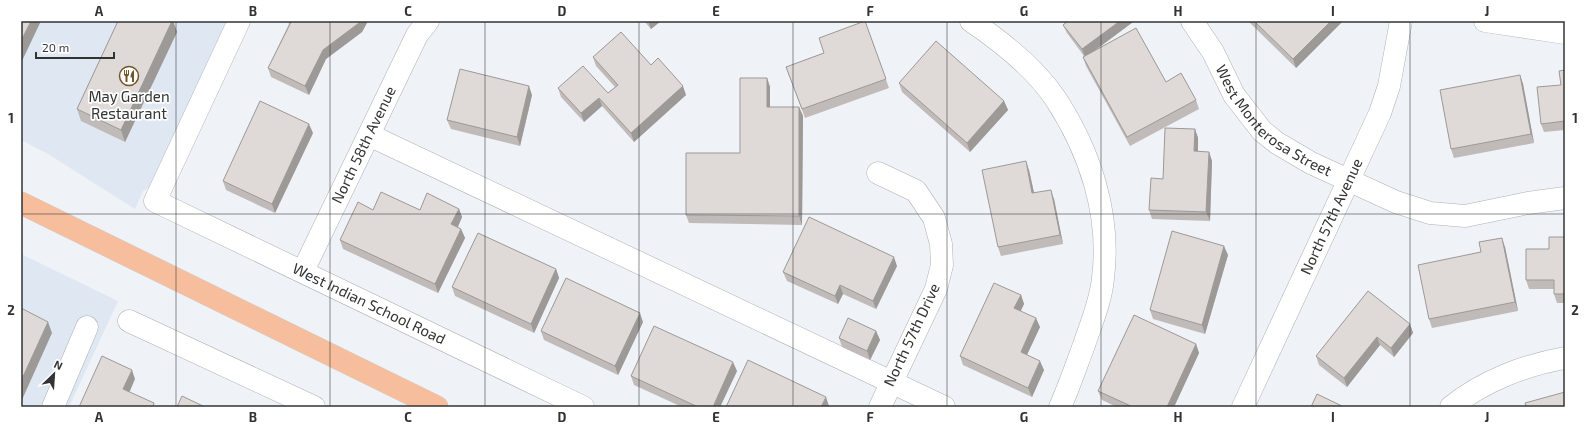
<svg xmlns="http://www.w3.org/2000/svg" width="1586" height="428" font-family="'Exo 2',sans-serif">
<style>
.built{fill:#dfe8f2}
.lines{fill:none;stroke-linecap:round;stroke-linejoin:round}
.minor-casing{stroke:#adb1b5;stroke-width:23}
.major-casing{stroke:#cececf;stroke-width:23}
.minor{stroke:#fff;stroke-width:22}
.major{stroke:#f7be9d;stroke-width:22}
.wall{fill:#c0bbb9}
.shaded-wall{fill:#9c9996}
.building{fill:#dfdad7;stroke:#9c9996}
.grid{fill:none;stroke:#323335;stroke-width:1;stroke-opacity:0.55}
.labels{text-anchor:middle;stroke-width:3.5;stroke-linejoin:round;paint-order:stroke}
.poi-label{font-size:15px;fill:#323335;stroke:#fff}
.street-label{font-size:15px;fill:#323335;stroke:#fff}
.neatline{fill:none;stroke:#323335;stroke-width:1.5}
.grid-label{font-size:13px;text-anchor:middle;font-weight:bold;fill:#323335}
</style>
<rect width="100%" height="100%" fill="#eff2f7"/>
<!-- built -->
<g class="built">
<path d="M21,21h208l-78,165 -8,5 -8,18 -87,-55 -27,-14z"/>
<path d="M21,254l97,47 -49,106h-48z"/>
</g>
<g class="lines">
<!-- minor casing -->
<g class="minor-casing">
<g id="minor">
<path id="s1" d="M239,21l-84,180 428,206"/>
<path d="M971,21c31,21 63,46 84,77 35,53 56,117 48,180 -2,23 -12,46 -19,67 -8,21 -15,42 -24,62"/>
<path id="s2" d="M1192,21l21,31 21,43 28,36 15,12 34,20 85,39 34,11 35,3 63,-13 37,-5"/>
<path d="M1485,21l80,12"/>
<path d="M369,135l575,272"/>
<path d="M878,173l38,18 18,27 7,26 1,21 -6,24 -56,118"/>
<path id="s3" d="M303,271l114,-236 11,-14"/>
<path d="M129,321l185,86"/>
<path d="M53,407l34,-80"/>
<path id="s4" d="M1243,407l137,-294 9,-27 12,-65"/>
<path d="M1451,407c32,-26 74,-42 114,-49"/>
</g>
</g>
<!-- major casing -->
<g class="major-casing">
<path id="major" d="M21,203l416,204"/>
</g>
<!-- minor -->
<use href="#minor" class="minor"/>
<!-- major -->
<use href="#major" class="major"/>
</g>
<!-- wall -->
<g class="wall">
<path d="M118,21h55l4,11 -52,110 -44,-21 -4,-12z"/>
<path d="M288,21h80l-6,11 -36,27 -17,36 -38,-18 -3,-9 21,-44z"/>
<path d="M644,21h17l-10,8z"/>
<path d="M865,21l24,67 -84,30 -19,-51 38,-14z"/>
<path d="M1068,21h65v1l-38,28 71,32 30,18 3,9 -69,37 -44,-80 -3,-9 1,-1 -17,-23 -4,-8z"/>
<path d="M1248,21h94v1l-46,46z"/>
<path d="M593,57l58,8 35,30 -52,47 -32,-36 -18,16 -23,-25 -3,-9 50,5 7,-6 -19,-21z"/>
<path d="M1565,70v60l-21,2 -3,-8 20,-39z"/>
<path d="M1520,75l3,9 11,59 -80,15 -3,-9z"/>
<path d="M767,78l3,9v20h29l4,9 -1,109 -113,-2 -3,-8 54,-62z"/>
<path d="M899,83l105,18 4,9 -38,42 -68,-60z"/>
<path d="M532,95l-12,51 -69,-17 -4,-9z"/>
<path d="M1195,129l3,9v14h11l3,9 -2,60 -58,-2 -3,-9 14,-31z"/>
<path d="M313,133l-38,80 -49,-23 -3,-9z"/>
<path d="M1029,170l5,23 20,6 9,45 -62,12 -3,-9z"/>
<path d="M459,209l3,8 -4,10 3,2 4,9 -27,55 -95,-44 -3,-9 33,-30h47z"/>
<path d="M1565,237v66h-8l-3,-9v-5h-25l-3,-9z"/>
<path d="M1505,247l13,64 -86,17 -3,-9 52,-67z"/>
<path d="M1228,255l-23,79 -52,-15 -3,-9z"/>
<path d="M897,266l-21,43 -33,-15 -5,10 -51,-23 -4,-9z"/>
<path d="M556,269l3,9 -25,55 -79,-37 -3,-9z"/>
<path d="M1021,295l3,9 -4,7 20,16 -13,28 17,15 -12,27 -69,-32 -3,-9z"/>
<path d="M643,322l-25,53 -74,-35 -3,-9z"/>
<path d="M1410,324l3,9 -19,24 -14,-12 -33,42 -28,-22 -3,-9z"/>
<path d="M876,331l4,9 -10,20 -28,-13 -3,-9z"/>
<path d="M1196,344l3,9 -25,54h-57l-15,-7 -4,-9z"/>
<path d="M737,371l-17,36h-38l-48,-22 -3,-9z"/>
</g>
<!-- shaded-wall -->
<g class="shaded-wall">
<path d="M31,21h10l-20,42v-22z"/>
<path d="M172,21h1l4,11 -52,110 -4,-12z"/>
<path d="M360,21h8l-6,11 -36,27 -17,36 -4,-9 18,-36z"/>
<path d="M648,21h13l-10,8z"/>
<path d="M1120,21h13v1l-48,36 -3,-9z"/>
<path d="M1331,21h11v1l-46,46 -3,-9z"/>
<path d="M1520,75l3,9 11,59 -3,-9z"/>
<path d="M767,78l3,9v29l-3,-9z"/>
<path d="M529,86l3,9 -12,51 -3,-9z"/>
<path d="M683,86l3,9 -52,47 -3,-9z"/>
<path d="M599,98l3,8 -18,16 -3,-9z"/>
<path d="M1004,101l4,9 -38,42 -3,-9z"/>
<path d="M799,107l4,9 -1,109 -3,-9z"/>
<path d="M309,124l4,9 -38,80 -3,-9z"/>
<path d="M1195,129l3,9v22l-4,-9z"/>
<path d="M1209,152l3,9 -2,60 -4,-9z"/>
<path d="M1026,161l3,9 7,32 -4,-9z"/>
<path d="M1051,190l3,9 9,45 -3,-9z"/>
<path d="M459,209l3,8 -7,16 -4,-9z"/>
<path d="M461,229l4,9 -27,55 -3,-9z"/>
<path d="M1502,238l3,9 13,64 -3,-9z"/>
<path d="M1224,246l4,9 -23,79 -3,-9z"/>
<path d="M894,257l3,9 -21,43 -3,-8z"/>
<path d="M556,269l3,9 -25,55 -3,-9z"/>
<path d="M840,285l3,9 -5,10 -3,-8z"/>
<path d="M1021,295l3,9 -6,13 -4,-9z"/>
<path d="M640,313l3,9 -25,53 -3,-9z"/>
<path d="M1036,318l4,9 -16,34 -3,-9z"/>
<path d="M48,322l4,11 -31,69v-21z"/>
<path d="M1410,324l3,9 -19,24 -3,-9z"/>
<path d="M876,331l4,9 -10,20 -3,-9z"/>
<path d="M1377,337l3,8 -33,42 -3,-9z"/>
<path d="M1196,344l3,9 -25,54h-7z"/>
<path d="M1040,361l4,9 -12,27 -4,-9z"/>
<path d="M733,362l4,9 -17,36h-7z"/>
<path d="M132,370l3,9 -8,19 -4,-9z"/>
<path d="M826,397l3,9 -1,1h-7z"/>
</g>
<!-- building -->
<g class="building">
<path d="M21,21h10l-10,20z"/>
<path d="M118,21h54l-51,109 -44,-21z"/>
<path d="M290,21h70l-1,2 -36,27 -18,36 -37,-18 23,-46z"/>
<path d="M865,21l21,58 -84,30 -16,-42 38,-14 -5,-15z"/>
<path d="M1068,21h52l-38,28 -19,-24z"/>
<path d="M1254,21h77l-38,38z"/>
<path d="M1136,28l30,54 15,-9 15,27 -69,37 -44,-80z"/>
<path d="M621,32l30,33 7,-7 25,28 -52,47 -32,-35 -18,15 -23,-25 25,-22 25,27 10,-8 -25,-28z"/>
<path d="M936,41l68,60 -37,42 -68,-60z"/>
<path d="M460,69l69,17 -12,51 -70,-17z"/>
<path d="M1565,70v51l-24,3 -4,-37 24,-2 -2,-14z"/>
<path d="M1520,75l11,59 -80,15 -11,-59z"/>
<path d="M740,78h27v29h32v109l-113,-1v-62h54z"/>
<path d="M260,101l49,23 -37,80 -49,-23z"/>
<path d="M1165,128l30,1 -1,22 15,1 -3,60 -57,-2 2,-32 12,1z"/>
<path d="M1026,161l6,32 19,-3 9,45 -62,12 -16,-77z"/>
<path d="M381,192l39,18 7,-17 32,16 -8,15 10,5 -26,55 -95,-44 18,-38 15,8z"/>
<path d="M809,217l85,40 -21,44 -33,-16 -5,11 -52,-24z"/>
<path d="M1172,231l52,15 -22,79 -52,-15z"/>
<path d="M478,233l78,36 -25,55 -79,-37z"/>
<path d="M1549,237h16v57h-11v-14h-28v-31h23z"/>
<path d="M1502,238l13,64 -86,17 -11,-54 63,-13 -2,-10z"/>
<path d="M566,278l74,35 -25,53 -74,-35z"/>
<path d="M994,283l27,12 -7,13 22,10 -15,34 19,9 -12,27 -68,-32z"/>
<path d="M1368,291l42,33 -19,24 -14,-11 -33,41 -28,-22z"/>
<path d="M21,308l27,14 -27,59z"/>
<path d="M1134,315l62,29 -29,63h-34l-35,-16z"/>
<path d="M848,318l28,13 -9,20 -28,-13z"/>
<path d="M654,326l79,36 -20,45h-15l-67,-31z"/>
<path d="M102,356l30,14 -9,19 31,14 -1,4h-74z"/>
<path d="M748,360l78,37 -5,10h-95z"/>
<path d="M1565,392v15h-39l-1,-4z"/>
<path d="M1317,394l27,13h-33z"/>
<path d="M182,396l23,11h-28z"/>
</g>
<!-- grid -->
<path class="grid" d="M176,21v386M330,21v386M485,21v386M639,21v386M793,21v386M947,21v386M1101,21v386M1256,21v386M1410,21v386M21,214h1544"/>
<!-- icons -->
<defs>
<g id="restaurant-ring" transform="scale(1)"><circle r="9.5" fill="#fff" stroke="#74552a" stroke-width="1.5"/><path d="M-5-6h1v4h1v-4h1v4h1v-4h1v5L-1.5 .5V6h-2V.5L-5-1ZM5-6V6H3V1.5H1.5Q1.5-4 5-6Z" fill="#74552a"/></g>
</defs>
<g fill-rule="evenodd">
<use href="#restaurant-ring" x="129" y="76"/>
</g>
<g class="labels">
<!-- poi labels -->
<g class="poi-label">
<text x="129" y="102">May Garden<tspan x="129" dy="17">Restaurant</tspan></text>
</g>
<!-- street labels -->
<g class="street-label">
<text dy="5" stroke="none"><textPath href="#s2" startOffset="132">West Monterosa Street</textPath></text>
<text dy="5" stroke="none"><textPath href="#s3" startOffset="140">North 58th Avenue</textPath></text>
<text dy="5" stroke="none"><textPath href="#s4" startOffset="210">North 57th Avenue</textPath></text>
<text dy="5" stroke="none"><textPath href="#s1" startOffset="436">West Indian School Road</textPath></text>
<text transform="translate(912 335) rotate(-65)" y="5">North 57th Drive</text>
</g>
</g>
<!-- border -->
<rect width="1586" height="428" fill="none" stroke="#ffffff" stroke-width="44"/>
<!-- north arrow -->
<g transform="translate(54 374) rotate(25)" stroke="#ffffff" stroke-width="3" paint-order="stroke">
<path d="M0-3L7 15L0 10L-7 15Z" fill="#323335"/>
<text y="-6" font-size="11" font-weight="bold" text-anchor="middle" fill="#323335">N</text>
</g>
<!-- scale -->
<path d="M36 52v6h78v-6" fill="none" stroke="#323335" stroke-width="2"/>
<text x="42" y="52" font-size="12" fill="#323335" stroke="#ffffff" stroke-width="3" paint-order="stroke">20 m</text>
<rect x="22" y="22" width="1542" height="384" class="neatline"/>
<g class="grid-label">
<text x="99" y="16">A</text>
<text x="253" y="16">B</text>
<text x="408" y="16">C</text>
<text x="562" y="16">D</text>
<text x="716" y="16">E</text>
<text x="870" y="16">F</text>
<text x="1024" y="16">G</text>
<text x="1178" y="16">H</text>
<text x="1333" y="16">I</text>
<text x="1487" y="16">J</text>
<text x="11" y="123">1</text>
<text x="1575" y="123">1</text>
<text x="11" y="315">2</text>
<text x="1575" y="315">2</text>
<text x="99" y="422">A</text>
<text x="253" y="422">B</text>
<text x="408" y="422">C</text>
<text x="562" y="422">D</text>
<text x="716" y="422">E</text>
<text x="870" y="422">F</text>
<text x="1024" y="422">G</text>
<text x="1178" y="422">H</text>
<text x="1333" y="422">I</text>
<text x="1487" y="422">J</text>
</g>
</svg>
